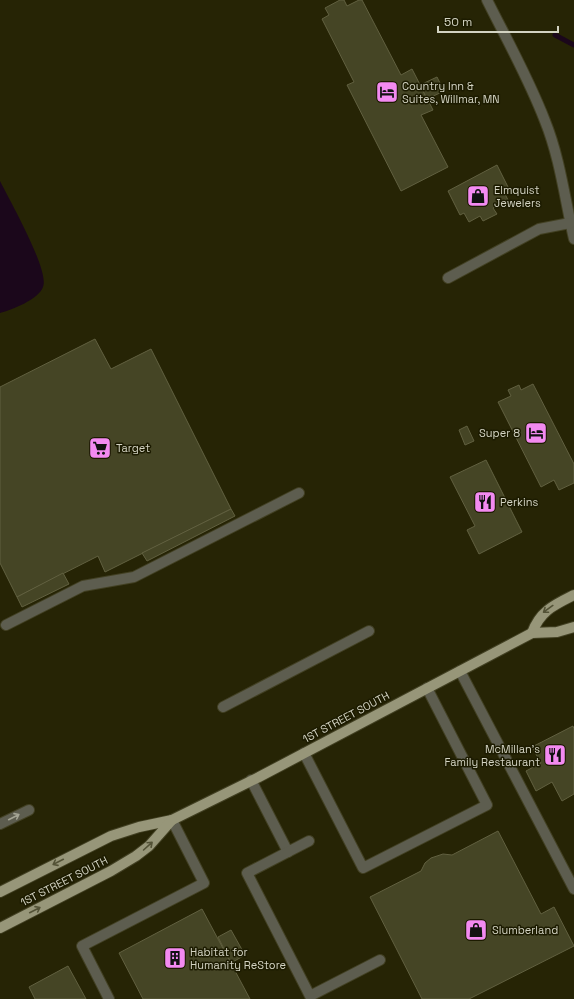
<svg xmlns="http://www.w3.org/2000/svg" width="574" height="999" font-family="'Space Grotesk',sans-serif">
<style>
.water{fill:#1b071b}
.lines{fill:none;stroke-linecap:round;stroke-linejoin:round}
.stream{stroke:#1b071b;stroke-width:5}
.building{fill:#454525;stroke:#616040}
.minor-casing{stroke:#424023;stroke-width:12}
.major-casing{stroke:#424023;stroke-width:12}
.minor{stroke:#5d5d4f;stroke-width:10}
.major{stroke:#979679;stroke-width:10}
.oneway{stroke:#535236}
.oneway2{stroke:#a4a494}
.labels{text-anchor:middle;stroke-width:3;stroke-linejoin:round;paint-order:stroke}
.poi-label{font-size:11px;fill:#d3d3c2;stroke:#1c1b00;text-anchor:start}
.street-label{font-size:11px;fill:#d3d3c2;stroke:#1c1b00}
</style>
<rect width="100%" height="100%" fill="#262405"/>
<!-- water -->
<path class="water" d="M0,181c9,18 50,90 43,106 -4,12 -31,23 -43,26z"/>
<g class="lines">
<!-- stream -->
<path class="stream" d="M555,35l19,10"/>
</g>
<!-- building -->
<g class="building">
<path d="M340,0h4l3,6 12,-6h3l39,75 11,-6 21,41 -12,5 27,52 -47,24 -54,-106 7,-3 -32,-63 7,-4 -4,-7z"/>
<path d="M437,77l7,14 -17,8 -7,-14z"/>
<path d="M497,165l11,22 -5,3 5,10 -15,8 4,6 -14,7 -3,-5 -11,6 -5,-9 -4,2 -12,-24z"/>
<path d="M95,339l16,30 40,-20 80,160 -126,63 -7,-16 -81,41 -17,-34v-176z"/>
<path d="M533,384l41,80v19l-15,7 -5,-10 -13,7 -43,-85 13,-6 -3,-6 11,-5 2,5z"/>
<path d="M467,426l7,15 -9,4 -6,-15z"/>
<path d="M486,460l36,72 -43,22 -12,-24 8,-4 -25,-49z"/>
<path d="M231,509l4,7 -88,45 -5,-8z"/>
<path d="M63,573l6,11 -47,23 -5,-10z"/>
<path d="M573,726l1,3v65l-12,7 -10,-19 -16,9 -10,-20 15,-8 -9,-16z"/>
<path d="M498,831l43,83 13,-7 20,39 -105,53h-47l-52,-102 51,-26 4,-8 6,-5 12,-4 9,1z"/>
<path d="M202,909l48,90h-107l-24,-46z"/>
<path d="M231,930l14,25 -14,8 -13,-26z"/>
<path d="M68,966l18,33h-51l-6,-12z"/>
</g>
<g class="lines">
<!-- minor casing -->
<g class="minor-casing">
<g id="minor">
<path d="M487,0c20,40 42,79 58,121 15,37 20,79 29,118"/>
<path d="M448,278l91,-49 31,-6"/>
<path d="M6,625l77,-39 51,-9 165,-84"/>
<path d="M460,671l114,218"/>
<path d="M223,707l146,-76"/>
<path d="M304,753l59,115 124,-63 -60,-117"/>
<path d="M251,780l37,72"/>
<path d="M0,824l29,-14"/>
<path d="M309,841l-62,32 63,123 70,-36"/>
<path d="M109,999l-27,-53 122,-63 -32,-63"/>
</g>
</g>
<!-- major casing -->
<g class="major-casing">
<g id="major">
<path d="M532,633c8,-22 22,-28 42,-38"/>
<path d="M0,892l111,-56 28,-9 33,-7 87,-43 273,-144 25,-1 17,-5"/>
<path d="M0,928l111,-57 25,-15 13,-10 23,-26"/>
</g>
</g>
<!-- minor -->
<use href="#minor" class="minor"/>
<!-- major -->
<use href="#major" class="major"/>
</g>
<!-- one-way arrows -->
<defs><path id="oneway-shaft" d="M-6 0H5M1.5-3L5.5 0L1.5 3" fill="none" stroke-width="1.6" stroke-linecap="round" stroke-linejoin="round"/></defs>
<g class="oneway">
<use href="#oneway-shaft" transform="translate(548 609) rotate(144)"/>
<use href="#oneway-shaft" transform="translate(148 846) rotate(-42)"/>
<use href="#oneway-shaft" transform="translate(58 862) rotate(153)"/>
<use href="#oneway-shaft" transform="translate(35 910) rotate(-27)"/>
</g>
<use class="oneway2" href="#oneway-shaft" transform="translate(14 817) rotate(-27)"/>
<!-- icons -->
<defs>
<g id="hotel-square" transform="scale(1.15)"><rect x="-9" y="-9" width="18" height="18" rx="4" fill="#f38af1" stroke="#1c1b00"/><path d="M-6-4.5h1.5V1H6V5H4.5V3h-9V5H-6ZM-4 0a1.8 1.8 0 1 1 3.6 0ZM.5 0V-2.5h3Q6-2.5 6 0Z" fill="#111"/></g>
<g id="shop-square" transform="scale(1.15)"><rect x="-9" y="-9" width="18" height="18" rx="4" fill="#f38af1" stroke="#1c1b00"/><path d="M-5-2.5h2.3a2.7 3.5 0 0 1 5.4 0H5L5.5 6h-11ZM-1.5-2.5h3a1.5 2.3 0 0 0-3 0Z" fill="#111"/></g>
<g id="supermarket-square" transform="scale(1.15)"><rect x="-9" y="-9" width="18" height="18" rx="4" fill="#f38af1" stroke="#1c1b00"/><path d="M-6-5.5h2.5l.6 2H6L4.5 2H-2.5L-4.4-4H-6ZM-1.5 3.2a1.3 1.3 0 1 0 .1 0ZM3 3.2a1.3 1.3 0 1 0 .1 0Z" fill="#111"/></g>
<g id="restaurant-square" transform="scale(1.15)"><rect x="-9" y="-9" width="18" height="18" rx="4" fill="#f38af1" stroke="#1c1b00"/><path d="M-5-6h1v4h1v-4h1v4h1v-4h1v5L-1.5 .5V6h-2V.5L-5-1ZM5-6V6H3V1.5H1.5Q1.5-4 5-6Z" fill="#111"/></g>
<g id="building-square" transform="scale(1.15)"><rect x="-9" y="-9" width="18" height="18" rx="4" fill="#f38af1" stroke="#1c1b00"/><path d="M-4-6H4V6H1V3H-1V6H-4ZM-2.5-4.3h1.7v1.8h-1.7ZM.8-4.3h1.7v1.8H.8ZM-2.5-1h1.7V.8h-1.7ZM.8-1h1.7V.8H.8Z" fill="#111"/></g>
</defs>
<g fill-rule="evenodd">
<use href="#hotel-square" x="387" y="92"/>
<use href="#shop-square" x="478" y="196"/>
<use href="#hotel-square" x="536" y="433"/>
<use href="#supermarket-square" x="100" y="448"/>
<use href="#restaurant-square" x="485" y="502"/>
<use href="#restaurant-square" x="555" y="755"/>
<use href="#shop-square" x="476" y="930"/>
<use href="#building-square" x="175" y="958"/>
</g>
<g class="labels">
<!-- poi labels -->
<g class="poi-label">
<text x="402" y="90">Country Inn &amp;<tspan x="402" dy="13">Suites, Willmar, MN</tspan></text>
<text x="494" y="194">Elmquist<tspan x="494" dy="13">Jewelers</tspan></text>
<text x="520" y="437" text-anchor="end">Super 8</text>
<text x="116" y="452">Target</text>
<text x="500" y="506">Perkins</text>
<text x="540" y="753" text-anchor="end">McMillan's<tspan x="540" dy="13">Family Restaurant</tspan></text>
<text x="492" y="934">Slumberland</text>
<text x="190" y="956">Habitat for<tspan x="190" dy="13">Humanity ReStore</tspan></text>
</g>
<!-- street labels -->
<g class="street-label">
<text transform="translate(346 717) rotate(-28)" y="4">1ST STREET SOUTH</text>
<text transform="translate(64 881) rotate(-27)" y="4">1ST STREET SOUTH</text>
</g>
</g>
<!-- scale -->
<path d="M438 26v6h120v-6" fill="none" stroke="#d3d3c2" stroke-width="2"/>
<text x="444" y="26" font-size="12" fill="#d3d3c2" stroke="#1c1b00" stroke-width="3" paint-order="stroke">50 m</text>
</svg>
